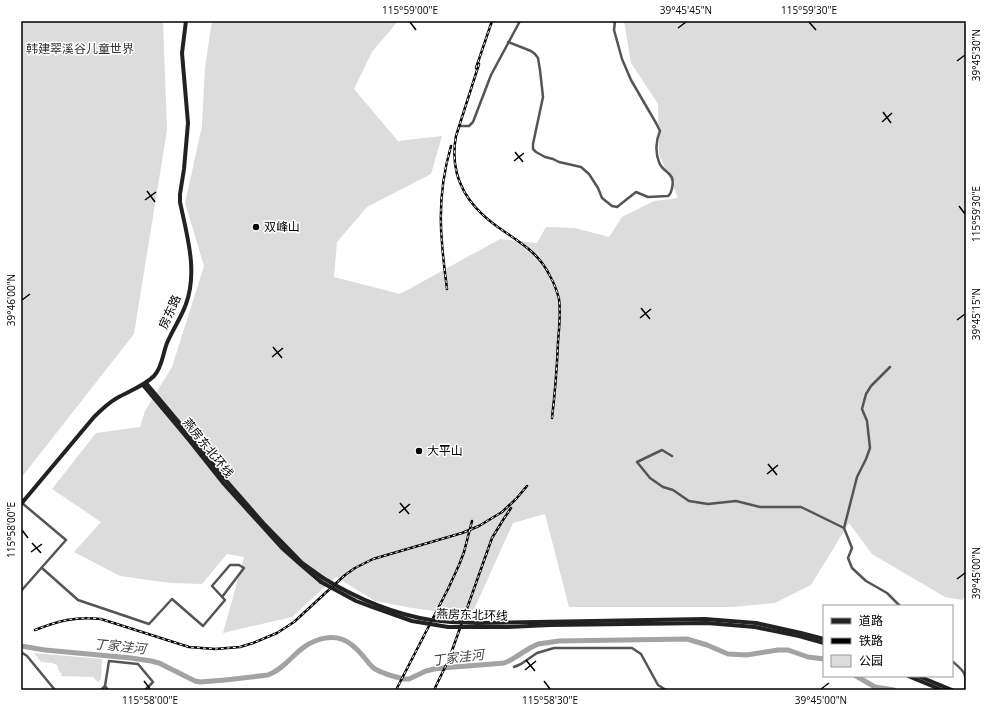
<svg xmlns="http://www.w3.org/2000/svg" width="987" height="711" font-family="'Open Sans','Noto Sans SC',sans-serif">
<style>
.green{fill:#dcdcdc}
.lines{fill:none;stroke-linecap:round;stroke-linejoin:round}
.river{stroke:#a3a3a3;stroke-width:5}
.street{stroke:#555;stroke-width:2.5}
.secondary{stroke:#222;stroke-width:4}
.rail-casing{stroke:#000;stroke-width:2.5}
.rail{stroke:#fff;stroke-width:1;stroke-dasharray:3;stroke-linecap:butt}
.secondary-bridge{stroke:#222;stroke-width:4}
.ticks{fill:none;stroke:#000;stroke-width:1.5}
.poi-dot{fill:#000;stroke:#fff;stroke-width:1.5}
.labels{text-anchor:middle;stroke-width:3;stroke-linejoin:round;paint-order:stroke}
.park-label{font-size:12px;fill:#333;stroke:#fff}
.poi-label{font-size:12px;fill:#000;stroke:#fff;text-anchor:start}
.street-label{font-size:12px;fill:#000;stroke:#fff}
.water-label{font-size:13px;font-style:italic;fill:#444;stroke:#fff}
.neatline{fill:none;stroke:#000;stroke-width:1.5}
.ticks-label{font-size:10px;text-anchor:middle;fill:#000}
</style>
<rect width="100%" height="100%" fill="#fff"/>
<!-- green -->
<g class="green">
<path d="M21,21h142l4,109 -33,204 -113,144z"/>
<path d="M212,21h186l-26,31 -18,37 44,52 44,-5 -11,38 -64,33 -30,35 -3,35 66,17 100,-55 37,4 9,-16 29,1 34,9 13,-20 32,-16 24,-3 -19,-44 -1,-50 -27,-41 -7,-42h342v575l-4,4 -17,-3 -73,-43 -23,-31 -38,62 -36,18 -43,4h-163l-24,-93 -32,9 -42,93 -59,-8 -37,-7 -39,-24 -44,40 -69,16 21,-76 -17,-3 -25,30 -32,-1 -50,-7 -46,-24 27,-30 -49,-33 44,-56 44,-6 5,-16 27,-44 32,-101 -19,-63 17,-77 3,-59z"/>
<path d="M34,653l68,6 -1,20 -3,3 -5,-5 -32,-1 1,-2c-3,-2 -4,-5 -5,-9l-5,-2 -11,-1z"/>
</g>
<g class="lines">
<!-- river -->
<g class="river">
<path d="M21,646l24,4 86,8 20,3 8,2 36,18 5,1 25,-2 43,-5c19,-7 28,-27 47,-34 21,-8 34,-2 48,15 4,4 7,10 12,13 9,5 20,8 29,10h5l17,-8 8,-2 20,-2 39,-3 11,-1 5,-2 21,-13 8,-4 21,-3 128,-2 20,6 21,9 18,1 32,-5h10l20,7 16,2"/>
<path d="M856,676l19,11 19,3"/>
</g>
<!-- street -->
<g class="street">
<path d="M508,42l23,9 4,3 3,4 2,12 3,27 -10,47v5l3,3 9,5 8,2 6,3 22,5 8,7 9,14 4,10 10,8 5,1 19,-15 12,5 20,-1c3,-2 3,-4 4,-8 4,-17 -9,-14 -13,-26 -4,-10 -3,-22 1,-31l-4,-8 -25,-43 -9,-21 -8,-29 1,-9"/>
<path d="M459,126h10l4,-4 18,-47 29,-54"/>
<path d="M672,456l-10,-6 -25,12 13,16 13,9 10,3 16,11 19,3 28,-3 24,6h41l43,21 8,20 -4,10 4,10 14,13 21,12 13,13"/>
<path d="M844,528l13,-51 9,-18 4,-11 -3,-27 -5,-12 4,-15 5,-8 19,-19"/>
<path d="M42,568l36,32 71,24 23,-25 31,27 22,-26 -13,-14 18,-21h9l5,3 -22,29"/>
<path d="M21,591l45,-51 -44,-37"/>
<path d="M21,652l6,4 28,34"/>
<path d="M952,661c13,11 15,12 13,29"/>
<path d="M514,667l7,-3 16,-11 17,-5h78l9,6 17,31 8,5"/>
<path d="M105,686l3,4"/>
<path d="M101,690l4,-4 4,-25 29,3 15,18 -8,8"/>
</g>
<!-- secondary -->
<g class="secondary">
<path d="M146,383l46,55 31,39 42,48 37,38 21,15"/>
<path d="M143,385l46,55 35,44 58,64 18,16 21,18"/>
<path d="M21,504l73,-87c7,-7 14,-14 23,-19 12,-7 27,-12 37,-22 8,-8 9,-23 13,-33 6,-14 14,-25 19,-39 12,-33 1,-68 -6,-102v-8l4,-25 4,-46 -6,-70 4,-32"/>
<path d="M908,676l34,14"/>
<path d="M918,676l34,14"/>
</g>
<!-- rail casing -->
<g class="rail-casing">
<g id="rail">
<path d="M479,64l-23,72c-8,44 14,73 49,96 19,13 35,23 45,44 4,7 7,15 9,23 2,14 0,29 -1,43 -1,25 -3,51 -6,76"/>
<path d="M476,68l16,-47"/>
<path d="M447,289c-2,-16 -4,-31 -5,-46 -3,-32 0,-66 9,-97"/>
<path d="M35,630c23,-9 41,-14 66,-11l88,28 26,2 25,-2 13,-4 24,-10 17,-11 51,-47 10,-7 18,-9 89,-26 17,-7 23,-14 14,-13 11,-13"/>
<path d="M396,690l52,-101 11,-24 5,-13 8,-31"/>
<path d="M434,690l15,-31 43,-121 11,-18 8,-12"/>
</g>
</g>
<!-- rail -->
<use href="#rail" class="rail"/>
<!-- secondary-bridge -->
<g class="secondary-bridge">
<path d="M323,578c33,20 70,36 108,42 15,2 30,3 46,3l228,-4 51,4 45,10 23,6"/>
<path d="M321,582l35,19 16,6 40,14 36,6h60l42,-2 157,-2 48,4 44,9 25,7"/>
</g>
</g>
<!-- ticks -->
<path class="ticks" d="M410,22l6,8M809,22l7,8M678,28l8,-6M957,61l8,-6M883,112l8,11M882,122l10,-9M515,152l8,10M514,161l10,-8M147,191l8,11M145,200l11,-8M959,206l6,8M22,300l8,-6M641,308l9,11M640,318l11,-9M957,320l8,-6M273,347l9,11M272,357l11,-9M768,464l9,11M767,474l11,-9M400,503l9,11M399,513l11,-9M22,530l6,8M32,543l9,10M31,552l11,-8M957,579l8,-6M526,660l9,11M525,670l11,-9M144,681l6,8M544,681l6,8M821,689l8,-6"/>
<!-- markers -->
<g class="poi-dot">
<circle cx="256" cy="227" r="4"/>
<circle cx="419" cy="451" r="4"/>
</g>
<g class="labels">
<!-- park labels -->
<g class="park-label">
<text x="80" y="53">韩建翠溪谷儿童世界</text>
</g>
<!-- poi labels -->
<g class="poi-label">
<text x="264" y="231">双峰山</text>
<text x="427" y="455">大平山</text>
</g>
<!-- street labels -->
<g class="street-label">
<text transform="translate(170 312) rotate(-66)" y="4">房东路</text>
<text transform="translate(208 448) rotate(51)" y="4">燕房东北环线</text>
<text transform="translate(472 615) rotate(2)" y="4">燕房东北环线</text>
</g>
<!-- water labels -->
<g class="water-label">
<text transform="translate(120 646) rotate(6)" y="5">丁家洼河</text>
<text transform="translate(458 657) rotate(-7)" y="5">丁家洼河</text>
</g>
</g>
<!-- border -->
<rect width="987" height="711" fill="none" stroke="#ffffff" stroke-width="44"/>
<!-- legend -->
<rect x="823" y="605" width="130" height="72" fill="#ffffff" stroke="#999999"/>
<rect x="831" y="618" width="20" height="6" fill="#222222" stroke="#999999"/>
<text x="859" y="625" font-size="12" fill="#000000">道路</text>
<rect x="831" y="638" width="20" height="6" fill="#000000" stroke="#999999"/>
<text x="859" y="645" font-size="12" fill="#000000">铁路</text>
<rect x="831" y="655" width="20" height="12" fill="#dcdcdc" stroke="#999999"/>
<text x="859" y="665" font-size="12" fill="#000000">公园</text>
<rect x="22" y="22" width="943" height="667" class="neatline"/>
<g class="ticks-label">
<text x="410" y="14">115°59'00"E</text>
<text x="686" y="14">39°45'45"N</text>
<text x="809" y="14">115°59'30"E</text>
<text transform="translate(976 55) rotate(-90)" y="4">39°45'30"N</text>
<text transform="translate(976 214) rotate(-90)" y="4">115°59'30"E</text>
<text transform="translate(11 300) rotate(-90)" y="4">39°46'00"N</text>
<text transform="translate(976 314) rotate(-90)" y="4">39°45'15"N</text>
<text transform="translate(11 530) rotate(-90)" y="4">115°58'00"E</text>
<text transform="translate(976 573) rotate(-90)" y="4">39°45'00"N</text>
<text x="150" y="704">115°58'00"E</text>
<text x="550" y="704">115°58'30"E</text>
<text x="821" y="704">39°45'00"N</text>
</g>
</svg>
